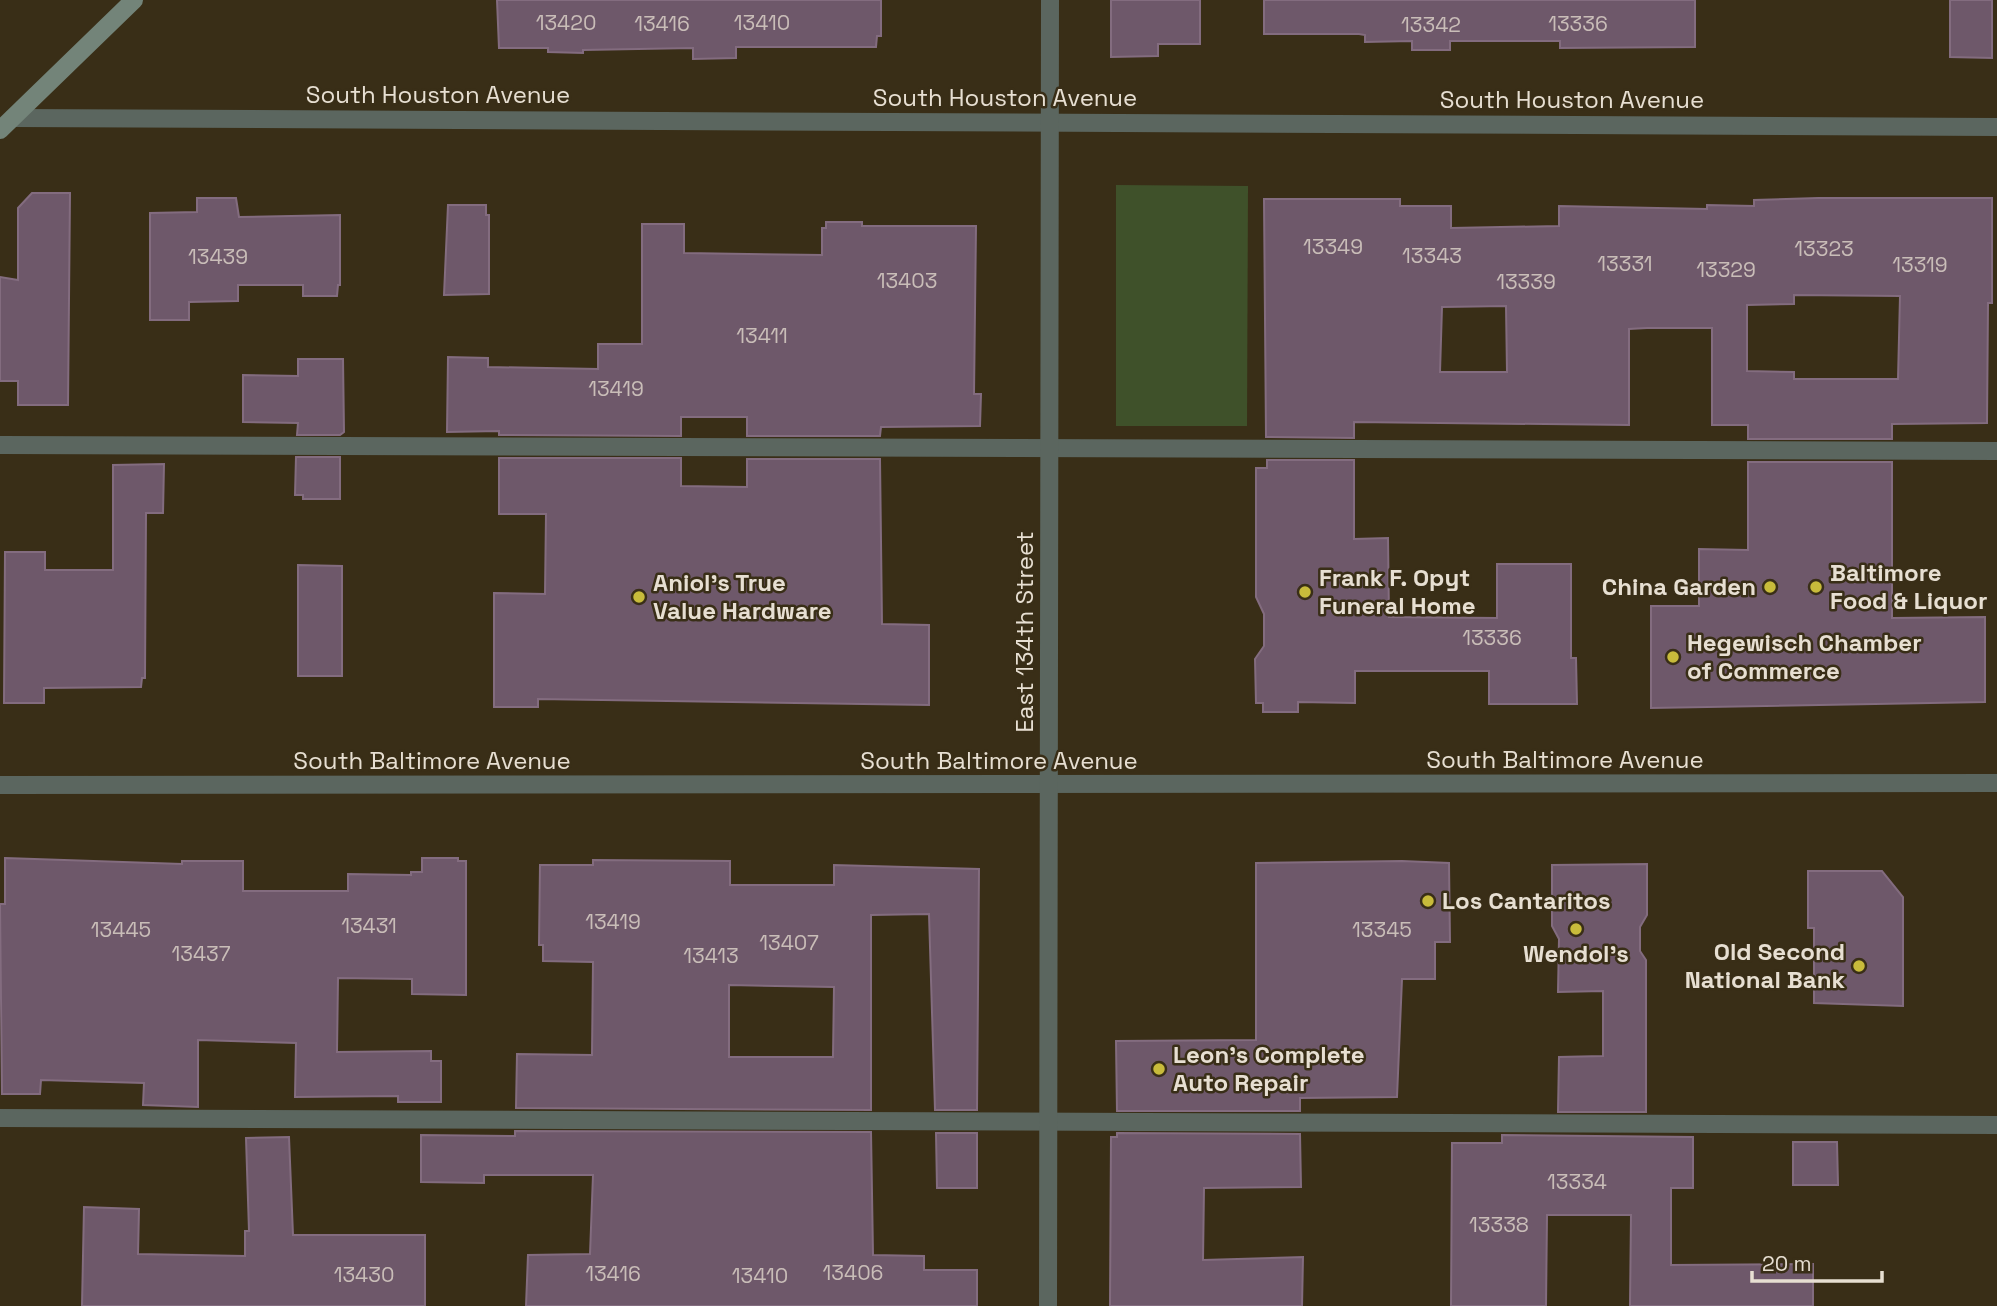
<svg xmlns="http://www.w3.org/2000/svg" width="1997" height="1306" font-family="'Space Grotesk',sans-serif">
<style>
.grass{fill:#3f512a}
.building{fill:#6e586a;stroke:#836c7f;stroke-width:2;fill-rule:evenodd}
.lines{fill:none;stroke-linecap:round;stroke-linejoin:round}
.service{stroke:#5b665f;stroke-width:18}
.minor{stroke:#5b665f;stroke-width:18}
.tertiary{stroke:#5b665f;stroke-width:18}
.secondary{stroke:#738479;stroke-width:18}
.poi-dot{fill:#c8bb3b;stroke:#392e17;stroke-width:2.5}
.labels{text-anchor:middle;stroke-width:5;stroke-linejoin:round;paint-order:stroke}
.number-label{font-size:21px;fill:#c9bdb8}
.street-label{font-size:24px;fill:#e7dfd2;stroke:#392e17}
.poi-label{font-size:24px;font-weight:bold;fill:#e7dfd2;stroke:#392e17;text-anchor:start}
</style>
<rect width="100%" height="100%" fill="#392e17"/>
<!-- grass -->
<path class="grass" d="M1116,185l132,1 -1,240h-131z"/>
<!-- building -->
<g class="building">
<path d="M497,0h384v36h-4l-1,11h-140v11l-43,1v-11l-110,2v3l-35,-1v-4h-49z"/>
<path d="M1111,0h89v44h-42v12l-47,1z"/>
<path d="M1264,0h431v47l-135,1v-7h-110v9h-38v-9l-47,1v-7l-6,-1h-95z"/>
<path d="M1950,0h42v58l-42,-1z"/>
<path d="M32,193h38l-2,212h-50v-24h-18v-104l18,3v-72z"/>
<path d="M197,198h39l3,19 101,-2v70h-2l-1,11h-34v-11h-65v16l-49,1v18h-39v-107l47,-1z"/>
<path d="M1818,198h174v105h-4l-1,120 -95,1v15h-144v-14h-36v-97h-65l-18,1v96l-275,-3v16l-88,-1 -2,-238h136v7h51v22l108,-2v-20l148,3v-4l47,1v-6zM1794,295l106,1 -2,83h-104v-7l-47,-1v-66l47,-1zM1506,306l1,66h-67l2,-65z"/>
<path d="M448,205h38v10h3v79l-45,1z"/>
<path d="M826,222h36v4h114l-2,168h7l-1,32 -99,1 -1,9h-133v-19h-66v19l-182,-1v-4l-52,1 1,-75 40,1v9l110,2v-25h44v-120h42v29l138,2v-27h4z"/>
<path d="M298,359h45l1,73 -4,3h-43l1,-12 -55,-1v-47l55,1z"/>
<path d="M296,457h44v42h-37v-4h-8z"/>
<path d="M499,458h182v28l66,1v-28h133l2,165 47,1v80l-391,-6v8h-44v-114l51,1 1,-80h-47z"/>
<path d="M1267,460h87v79l34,-1 1,79 108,1v-54h74v94h5l1,46h-88v-33h-134v32l-57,-1v10h-35v-9h-7l-1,-44 9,-13v-32l-8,-17v-129h11z"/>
<path d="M1748,462h144v156l93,-1v85l-334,6v-102h48v-57l49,1z"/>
<path d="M164,464l-1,49h-17l-1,165h-3l-1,9 -97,1v15h-40l1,-151h40v18h68v-105z"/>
<path d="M298,565l44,1v110h-44z"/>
<path d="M5,858l177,6v-3h61v30h105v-17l63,1v-3h11v-14h36v3h8v134l-54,-1v-15l-74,-1 -1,74 94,-1v10h10v41h-43v-6l-103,1 1,-54 -98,-3v67l-55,-2 1,-22 -103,-3 -1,14h-38l-2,-190h5z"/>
<path d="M593,860l137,1v24h104v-20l145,4 -2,241h-42l-6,-196 -58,1v195l-355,-2 1,-54 75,1 1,-93 -50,-1v-16h-4l1,-80h53zM729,985l105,2 -1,70h-104z"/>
<path d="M1402,861l47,2 1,79h-15v37h-33l-5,118 -97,1v13h-183l-1,-70 140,-1v-177z"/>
<path d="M1647,864v51l-7,12v24l6,9v152h-88l1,-55 44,-1v-65l-45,1 1,-53 -7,-13v-61z"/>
<path d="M1808,871h74l21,26v109l-89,-3v-75h-6z"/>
<path d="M515,1131l356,1 2,123 51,1v14h53v36h-451l2,-51 62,-1 3,-79h-109v8l-63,-1v-47l94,1z"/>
<path d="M936,1133h41v55h-40z"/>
<path d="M1117,1133l183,1 1,53 -97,1 -1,72 100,-3 -1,49h-192l1,-169h6z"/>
<path d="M1502,1135l191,2v51h-22v77l142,-1v42h-183l1,-91h-84l-1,91h-95l1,-163h50z"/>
<path d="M289,1137l4,98h132v71h-343l2,-99 55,2 -1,45 107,2v-25h4l-3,-93z"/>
<path d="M1793,1142h44l1,43h-45z"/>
</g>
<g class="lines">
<!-- service -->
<g class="service">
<path d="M0,445l1997,6"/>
<path d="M0,1118l1997,7"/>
</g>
<!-- minor -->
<path class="minor" d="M13,118l1984,9"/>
<!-- tertiary -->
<g class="tertiary">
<path d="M0,785l1997,-2"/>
<path d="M1048,1306l2,-1306"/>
</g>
<!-- secondary -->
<path class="secondary" d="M0,130l134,-130"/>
</g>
<!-- markers -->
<g class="poi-dot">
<circle cx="1770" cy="587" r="7"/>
<circle cx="1816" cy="587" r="7"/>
<circle cx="1305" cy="592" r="7"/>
<circle cx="639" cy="597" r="7"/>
<circle cx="1673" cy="657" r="7"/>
<circle cx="1428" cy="901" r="7"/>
<circle cx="1576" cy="929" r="7"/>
<circle cx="1859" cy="966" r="7"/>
<circle cx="1159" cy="1069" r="7"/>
</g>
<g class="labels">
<!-- number labels -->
<g class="number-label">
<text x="566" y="30">13420</text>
<text x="762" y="30">13410</text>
<text x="662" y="31">13416</text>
<text x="1578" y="31">13336</text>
<text x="1431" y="32">13342</text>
<text x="1333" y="254">13349</text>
<text x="1824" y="256">13323</text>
<text x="1432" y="263">13343</text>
<text x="218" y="264">13439</text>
<text x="1625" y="271">13331</text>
<text x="1920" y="272">13319</text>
<text x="1726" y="277">13329</text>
<text x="907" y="288">13403</text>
<text x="1526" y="289">13339</text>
<text x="762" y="343">13411</text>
<text x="616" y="396">13419</text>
<text x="1492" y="645">13336</text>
<text x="613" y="929">13419</text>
<text x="369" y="933">13431</text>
<text x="121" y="937">13445</text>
<text x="1382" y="937">13345</text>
<text x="789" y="950">13407</text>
<text x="201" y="961">13437</text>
<text x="711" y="963">13413</text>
<text x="1577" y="1189">13334</text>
<text x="1499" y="1232">13338</text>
<text x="853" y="1280">13406</text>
<text x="613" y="1281">13416</text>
<text x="364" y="1282">13430</text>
<text x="760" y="1283">13410</text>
</g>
<!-- street labels -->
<g class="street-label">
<text x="438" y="103">South Houston Avenue</text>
<text x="1005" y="106">South Houston Avenue</text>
<text x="1572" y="108">South Houston Avenue</text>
<text transform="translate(1025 632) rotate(-90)" y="8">East 134th Street</text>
<text x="1565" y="768">South Baltimore Avenue</text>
<text x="432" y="769">South Baltimore Avenue</text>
<text x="999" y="769">South Baltimore Avenue</text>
</g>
<!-- poi labels -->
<g class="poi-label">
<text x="1830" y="581">Baltimore<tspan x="1830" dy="28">Food &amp; Liquor</tspan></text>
<text x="1319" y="586">Frank F. Opyt<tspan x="1319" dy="28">Funeral Home</tspan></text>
<text x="653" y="591">Aniol's True<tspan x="653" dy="28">Value Hardware</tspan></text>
<text x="1756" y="595" text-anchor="end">China Garden</text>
<text x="1687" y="651">Hegewisch Chamber<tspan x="1687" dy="28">of Commerce</tspan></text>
<text x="1442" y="909">Los Cantaritos</text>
<text x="1845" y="960" text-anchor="end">Old Second<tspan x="1845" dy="28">National Bank</tspan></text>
<text x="1576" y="962" text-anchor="middle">Wendol's</text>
<text x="1173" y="1063">Leon's Complete<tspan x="1173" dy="28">Auto Repair</tspan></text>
</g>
</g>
<!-- scale -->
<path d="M1752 1271v10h130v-10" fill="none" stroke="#e7dfd2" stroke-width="3.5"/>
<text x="1762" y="1271" font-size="21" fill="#e7dfd2" stroke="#392e17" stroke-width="5" paint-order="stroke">20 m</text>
</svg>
